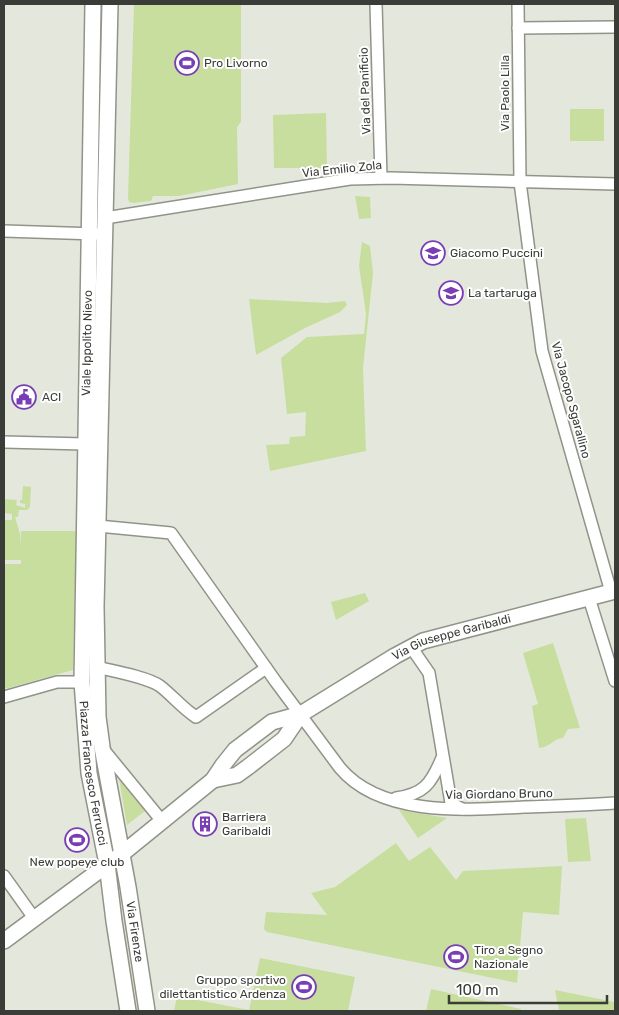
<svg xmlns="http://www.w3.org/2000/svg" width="619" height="1015" font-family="Rubik,sans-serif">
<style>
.green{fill:#c8de9f}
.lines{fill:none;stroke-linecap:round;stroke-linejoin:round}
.street-casing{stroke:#909488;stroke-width:14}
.secondary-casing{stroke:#909488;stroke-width:18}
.street{stroke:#fff;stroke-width:11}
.secondary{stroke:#fff;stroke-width:15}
.labels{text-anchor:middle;stroke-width:4;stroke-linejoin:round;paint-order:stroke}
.poi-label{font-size:12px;fill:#3a3c37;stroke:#fff;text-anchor:start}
.street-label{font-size:12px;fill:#3a3c37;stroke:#fff}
</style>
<rect width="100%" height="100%" fill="#e4e8dc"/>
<!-- green -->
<g class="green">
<path d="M134,4h107v118l-4,5 1,57 -59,12h-26l-2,5 -18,2 -4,-1 -1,-4z"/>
<rect x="570" y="109" width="34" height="32"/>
<path d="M326,113l1,55h-53l-1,-53z"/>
<path d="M355,196l15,1 1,21 -12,1z"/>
<path d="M362,242l8,4 3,27 -10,95 3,83 -96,20 -4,-26 23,-1 1,-7 15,-1 1,-24 -19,2 -6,-56 26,-21 57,-3 2,-20 -7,-48z"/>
<path d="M249,299l78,4 18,-2 2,4 -7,7 -35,16 -49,27z"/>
<path d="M23,486l8,1 -1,20 -3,3h-8l-1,7h-3l5,17v13l1,-16h55l-3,139 -69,19v-125h17v-4h-17v-40h8v-6l-8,-1v-14l13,1 -1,5 9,3v-4l-5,-1v-3h2z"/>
<path d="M365,593l4,8 -33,19 -5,-18z"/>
<path d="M553,643l27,85 -12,1 -5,9c-9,0 -14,10 -24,10l-7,-42 6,-2 -15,-51z"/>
<path d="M119,779l26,32 -18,14z"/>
<path d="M399,810l48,8 -29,20z"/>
<path d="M586,818l5,43 -23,1 -3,-43z"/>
<path d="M396,843l13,18 21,-14 26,33 7,-9 99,-5 -3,49 -36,-3 -6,71 -250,-51 -3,-3 2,-17 61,3 -16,-22 24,-6z"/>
<path d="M260,958l95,19 -7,34h-174l3,-15 72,14z"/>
<path d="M431,989l90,20v2h-95z"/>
<path d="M555,990l60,12v9h-56z"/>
</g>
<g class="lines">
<!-- street casing -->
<g class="street-casing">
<g id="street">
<path d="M376,4l5,174"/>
<path d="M518,4l2,178 22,169 69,241"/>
<path d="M518,28l97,-1"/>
<path d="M105,218l245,-39 41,-1 224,6"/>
<path d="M4,231l93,3"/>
<path d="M4,442l81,2"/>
<path d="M98,526l73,7 105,149 64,86c41,49 127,42 184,39 30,-1 61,-2 91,-4"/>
<path d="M589,598l26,83"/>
<path d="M411,647l18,26 22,130 11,6"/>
<path d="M96,667c17,4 51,10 64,19 13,10 22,22 36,31l70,-49"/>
<path d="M4,697l53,-15h25"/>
<path d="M103,749l59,72"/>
<path d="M396,798c28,-4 35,-14 46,-40"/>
<path d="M4,876l30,42"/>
</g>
</g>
<!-- secondary casing -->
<g class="secondary-casing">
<g id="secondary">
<path id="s1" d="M93,4l-11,678 7,91 18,91 7,57 14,90"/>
<path id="s2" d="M110,4l-14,603 2,110 4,30 26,140 19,124"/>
<path d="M213,780l24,-5 11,-8 36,-28 17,-25"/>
<path id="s3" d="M4,941l119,-88 90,-73 10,-15 12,-15 37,-28 29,-8 94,-58 28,-15 192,-50"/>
</g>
</g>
<!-- street -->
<use href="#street" class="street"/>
<!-- secondary -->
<use href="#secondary" class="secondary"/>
</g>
<!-- icons -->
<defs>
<g id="stadium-ring" transform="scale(1.25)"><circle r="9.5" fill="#fff" stroke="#793eb4" stroke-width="1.5"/><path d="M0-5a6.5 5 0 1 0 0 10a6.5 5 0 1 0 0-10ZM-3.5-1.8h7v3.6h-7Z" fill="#793eb4"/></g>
<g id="school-ring" transform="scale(1.25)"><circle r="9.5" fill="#fff" stroke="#793eb4" stroke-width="1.5"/><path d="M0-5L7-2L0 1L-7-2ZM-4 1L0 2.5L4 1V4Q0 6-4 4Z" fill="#793eb4"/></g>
<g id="civic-ring" transform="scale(1.25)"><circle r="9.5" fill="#fff" stroke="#793eb4" stroke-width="1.5"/><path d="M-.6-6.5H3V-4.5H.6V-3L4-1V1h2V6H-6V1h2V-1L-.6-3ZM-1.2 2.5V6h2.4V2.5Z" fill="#793eb4"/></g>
<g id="building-ring" transform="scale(1.25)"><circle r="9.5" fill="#fff" stroke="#793eb4" stroke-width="1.5"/><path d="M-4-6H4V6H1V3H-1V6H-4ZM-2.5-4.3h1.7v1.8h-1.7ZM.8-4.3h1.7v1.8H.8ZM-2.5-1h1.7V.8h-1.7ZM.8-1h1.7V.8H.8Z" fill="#793eb4"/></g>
</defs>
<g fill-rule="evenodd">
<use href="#stadium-ring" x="187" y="63"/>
<use href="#school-ring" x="433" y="253"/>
<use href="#school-ring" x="451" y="293"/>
<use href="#civic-ring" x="24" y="397"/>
<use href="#building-ring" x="205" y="824"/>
<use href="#stadium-ring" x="77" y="840"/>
<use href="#stadium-ring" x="456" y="957"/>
<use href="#stadium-ring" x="304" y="987"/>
</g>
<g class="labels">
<!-- poi labels -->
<g class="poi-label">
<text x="204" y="67">Pro Livorno</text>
<text x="450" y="257">Giacomo Puccini</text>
<text x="468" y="297">La tartaruga</text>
<text x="42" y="401">ACI</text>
<text x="222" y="821">Barriera<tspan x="222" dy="14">Garibaldi</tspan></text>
<text x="77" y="866" text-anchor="middle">New popeye club</text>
<text x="474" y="954">Tiro a Segno<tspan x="474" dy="14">Nazionale</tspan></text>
<text x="286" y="984" text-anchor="end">Gruppo sportivo<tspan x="286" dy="14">dilettantistico Ardenza</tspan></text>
</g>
<!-- street labels -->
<g class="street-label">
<text transform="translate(365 91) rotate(-92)" y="4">Via del Panificio</text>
<text transform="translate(505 93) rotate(-90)" y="4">Via Paolo Lilla</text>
<text transform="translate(342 169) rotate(-6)" y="4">Via Emilio Zola</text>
<text transform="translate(87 343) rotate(-89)" y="4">Viale Ippolito Nievo</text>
<text transform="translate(571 400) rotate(75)" y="4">Via Jacopo Sgarallino</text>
<text dy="4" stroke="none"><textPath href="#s3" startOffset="548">Via Giuseppe Garibaldi</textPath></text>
<text dy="4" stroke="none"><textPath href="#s1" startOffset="770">Piazza Francesco Ferrucci</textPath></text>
<text transform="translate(499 794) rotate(-1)" y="4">Via Giordano Bruno</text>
<text dy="4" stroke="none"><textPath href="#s2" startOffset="931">Via Firenze</textPath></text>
</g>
</g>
<!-- border -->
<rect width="619" height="1015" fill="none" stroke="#3a3c37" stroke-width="10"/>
<!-- scale -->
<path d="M449 995v8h158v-8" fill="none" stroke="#3a3c37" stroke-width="2.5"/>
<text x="456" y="995" font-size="15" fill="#3a3c37" stroke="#ffffff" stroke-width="4" paint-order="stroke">100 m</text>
</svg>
